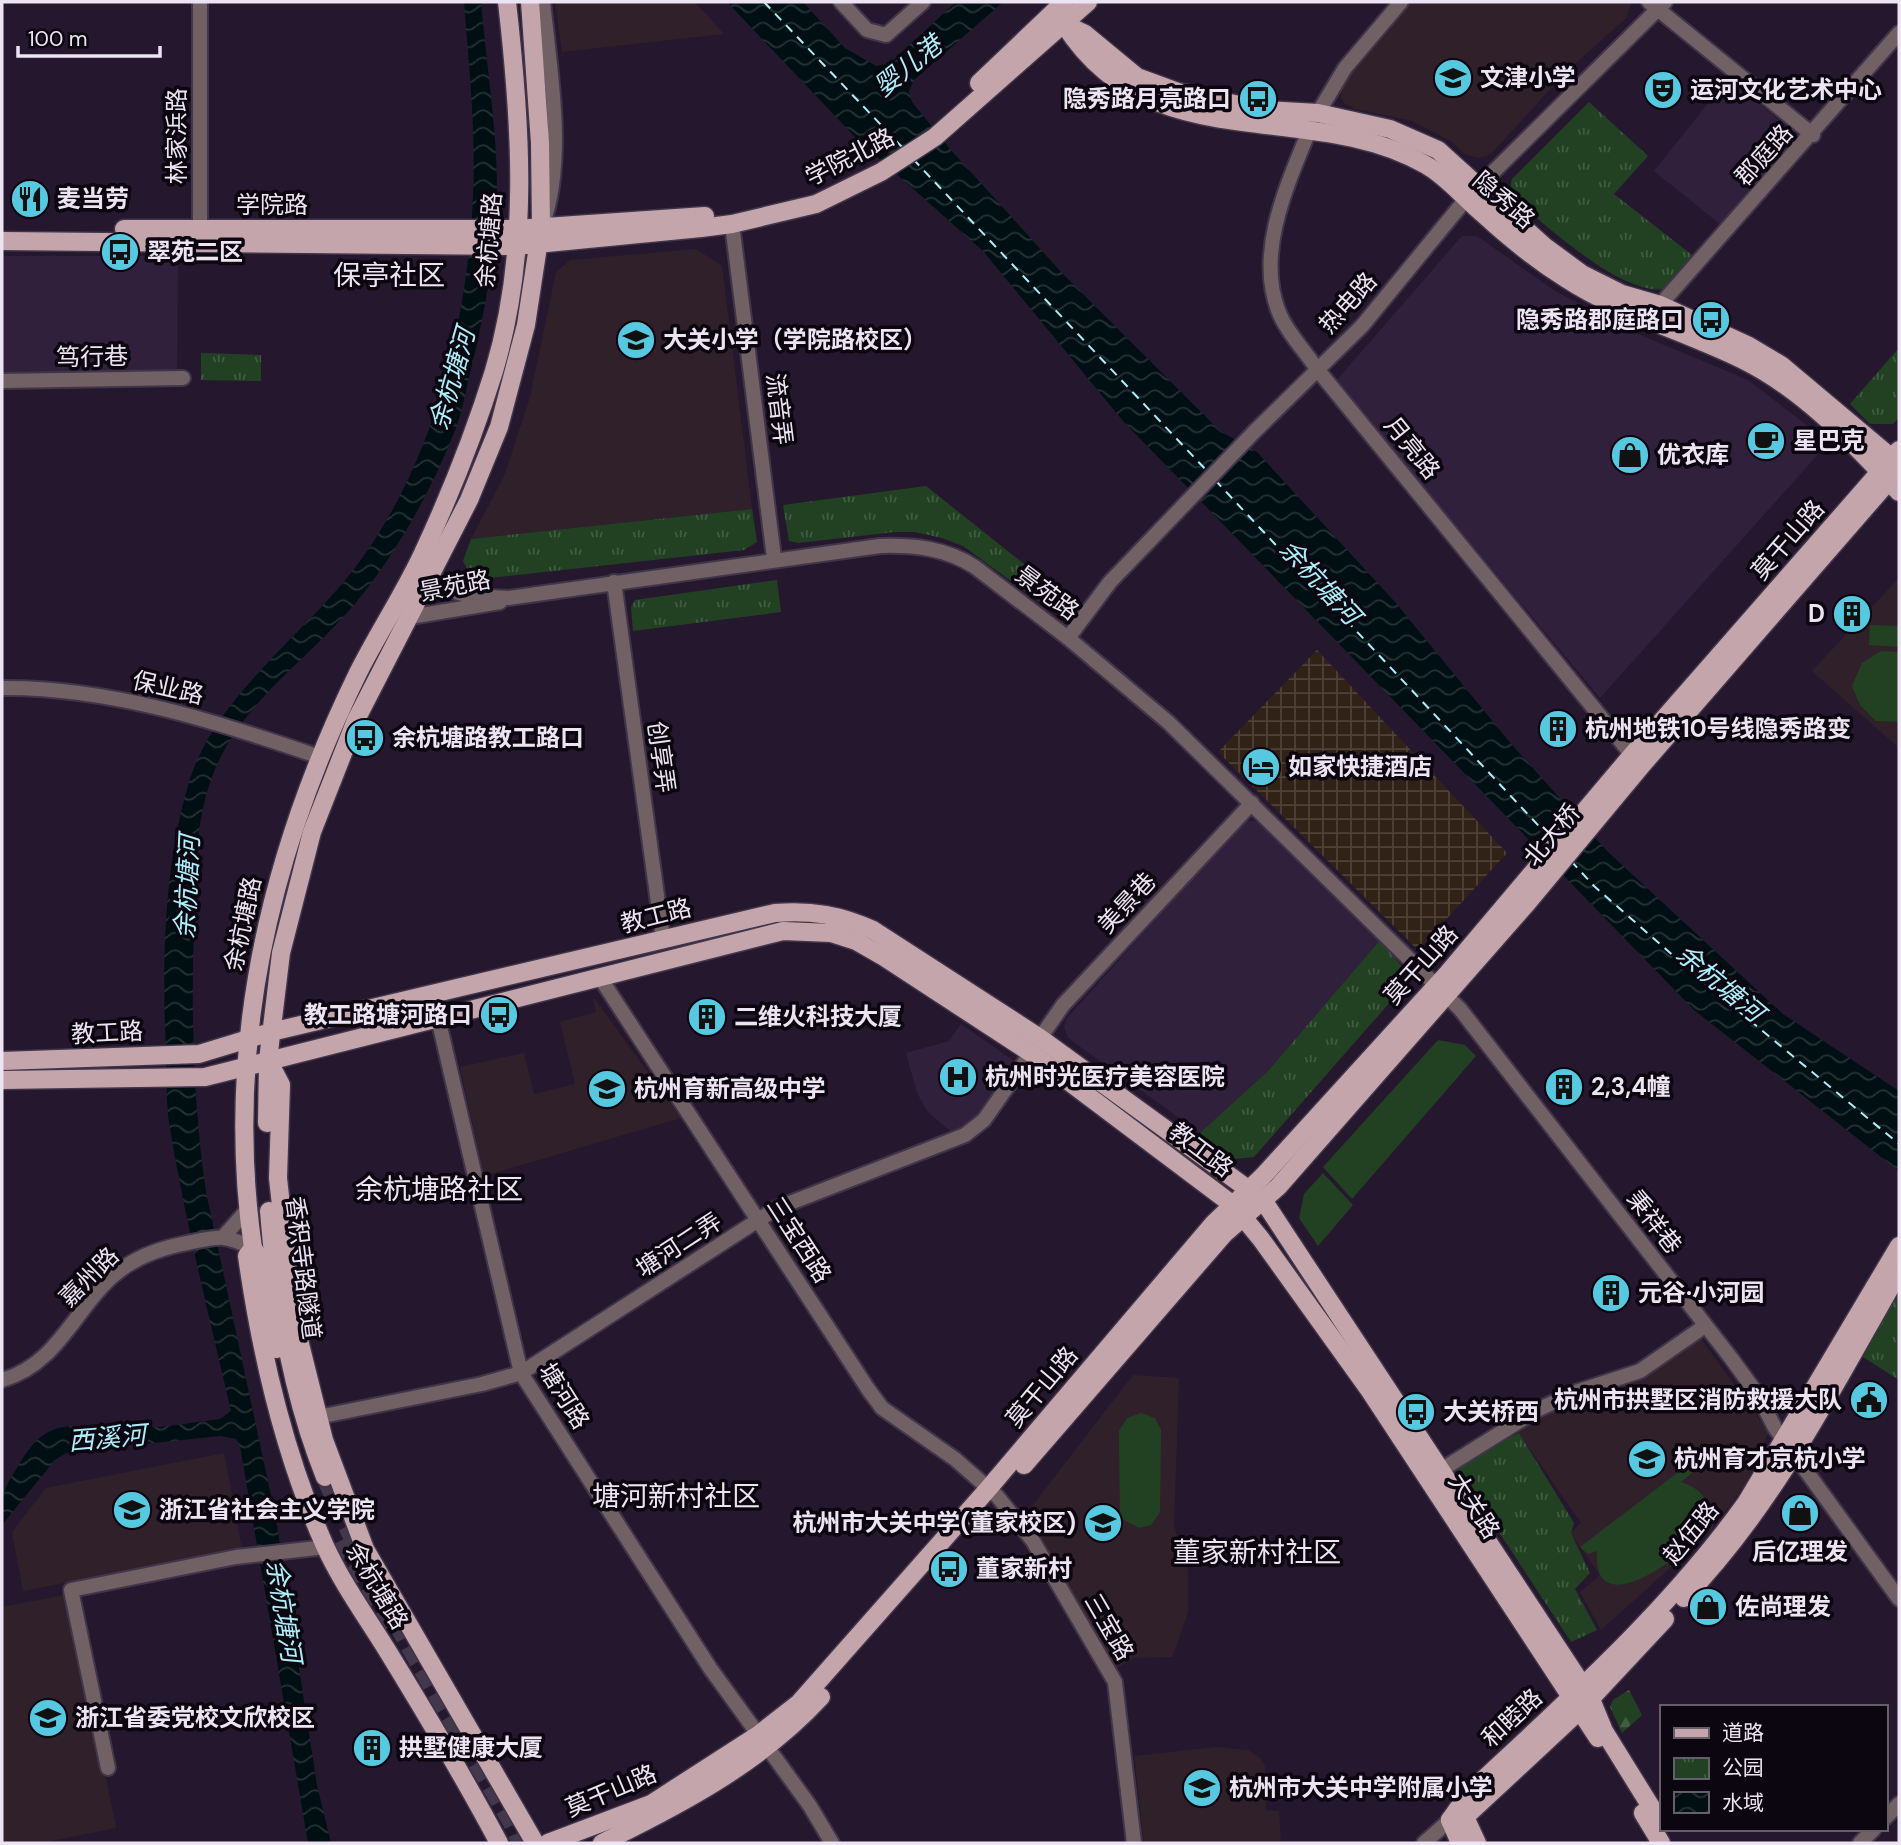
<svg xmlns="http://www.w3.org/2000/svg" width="1901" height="1845" font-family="'DM Sans','Noto Sans SC',sans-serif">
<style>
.built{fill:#31203c}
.industrial{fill:url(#industrial-grid)}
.education{fill:#30202a}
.grass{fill:#224123}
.forest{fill:url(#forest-firs)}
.park{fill:url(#park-tufts)}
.water{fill:url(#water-waves)}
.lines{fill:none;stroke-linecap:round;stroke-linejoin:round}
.ferry{stroke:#aceffa;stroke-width:2;stroke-dasharray:9 7;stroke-linecap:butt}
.major-tunnel{stroke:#43374c;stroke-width:18;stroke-dasharray:18 9;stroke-linecap:butt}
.minor-casing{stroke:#41354a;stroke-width:18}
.major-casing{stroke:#41354a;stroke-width:21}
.minor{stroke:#716165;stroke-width:14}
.major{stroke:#c4a5ac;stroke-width:18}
.labels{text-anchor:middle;stroke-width:7;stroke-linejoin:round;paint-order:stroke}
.poi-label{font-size:24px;font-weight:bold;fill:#ece4f3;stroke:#0b060f;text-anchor:start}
.street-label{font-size:24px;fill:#ece4f3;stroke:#0b060f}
.water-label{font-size:26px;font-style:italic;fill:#aceffa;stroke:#0b060f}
.quarter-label{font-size:28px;fill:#ece4f3;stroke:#0b060f}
</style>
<defs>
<pattern id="industrial-grid" width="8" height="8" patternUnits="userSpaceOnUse" patternTransform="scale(1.75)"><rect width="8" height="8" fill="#312217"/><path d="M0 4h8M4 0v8" fill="none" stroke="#4f4239"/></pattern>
<pattern id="forest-firs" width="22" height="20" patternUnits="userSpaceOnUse" patternTransform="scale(1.75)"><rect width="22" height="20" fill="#224123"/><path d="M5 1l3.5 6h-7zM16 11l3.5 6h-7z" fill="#425c43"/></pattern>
<pattern id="park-tufts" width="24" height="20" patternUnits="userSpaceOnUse" patternTransform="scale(1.75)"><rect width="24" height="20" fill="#224123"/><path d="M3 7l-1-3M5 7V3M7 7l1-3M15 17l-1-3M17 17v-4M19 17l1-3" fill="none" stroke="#425c43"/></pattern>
<pattern id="water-waves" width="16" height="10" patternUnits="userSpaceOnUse" patternTransform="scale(1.75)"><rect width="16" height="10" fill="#000f13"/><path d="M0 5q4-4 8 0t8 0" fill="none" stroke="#253236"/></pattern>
</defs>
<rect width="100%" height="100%" fill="#25182e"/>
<!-- built -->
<g class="built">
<path d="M1729,77l66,58 -75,89 -66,-53z"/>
<path d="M1462,236h15l78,55 78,41 115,48 81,62 -229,256 -264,-317z"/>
<path d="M2,256h176l-1,116 -175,1z"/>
<path d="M1254,821l9,3 117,116 -112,131 -68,62 -132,-95 -4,-11 3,-9 176,-196z"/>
<path d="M961,1024l53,37 -37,57 -22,17 -27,-23 -11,-19 -11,-40 43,-12z"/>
</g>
<!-- industrial -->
<path class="industrial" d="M1317,650l190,203 -89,97 -200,-198z"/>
<!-- education -->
<g class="education">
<path d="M555,2h140l29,32 -162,18z"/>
<path d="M1412,2h218l1,3 -5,13 -60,54 -75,82 -11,4 -16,-4 -13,-13 -39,-20 -57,-12 -11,-6 -3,-6v-13l39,-49z"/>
<path d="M696,249l26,17 30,243 -281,30 34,-65 25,-77 26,-125 14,-12z"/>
<path d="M1899,578v170l-87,-77z"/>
<path d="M593,999h2l86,119 -197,58 -24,-109 64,-14 10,41 41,-10 -15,-62 36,-10z"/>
<path d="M1699,1336l70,96 -24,53 -35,47 -109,98 -21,-38 20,-17 -30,-42 11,-10 -68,-98z"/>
<path d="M1133,1375l46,3 -5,148 14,44v43l-16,44 -38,1 -20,12 -84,-150 -1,-10z"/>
<path d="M224,1453l18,96 -219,42 -11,-59 34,-44z"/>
<path d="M70,1594l46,234 -75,15h-39v-236z"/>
<path d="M1216,1747l32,3 12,8 5,8 1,44 13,1 2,32h-137l-10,-87z"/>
</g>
<!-- grass -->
<g class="grass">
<path d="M1870,625l29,1v21l-30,-2z"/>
<path d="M1881,651l18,1v70l-23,-1 -16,-16 -8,-19 10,-23z"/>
<path d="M1438,1040l27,5 11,11 -124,143 -29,-32z"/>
<path d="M1323,1173l30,32 -35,41 -19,-28 5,-24z"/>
<path d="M1141,1413l14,5 6,12 -1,82 -9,13 -12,3 -19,-10 -1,-87 8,-13z"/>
<path d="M1693,1461l5,7 -17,14c24,8 33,23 24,48 -19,24 -113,97 -108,21l-9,3 -8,-7z"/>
</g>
<!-- forest -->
<path class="forest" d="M1629,1690l13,25 -20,18 -12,-26 3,-7z"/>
<!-- park -->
<g class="park">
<path d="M1589,102l59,54 -34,38 78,61 -29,34c-42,6 -119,-65 -150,-92l-3,-9 2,-9z"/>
<path d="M1899,348v70l-6,6h-23l-20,-20z"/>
<path d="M201,353l60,2v26l-60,-1z"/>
<path d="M926,486l137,109 8,8 -6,7 -13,1 -89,-65 -21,-8 -27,-6h-20l-97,11 -9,-2 -6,-36z"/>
<path d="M752,509l5,33 -13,8 -263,29 -12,-7 -6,-11 8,-22z"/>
<path d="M777,580l4,32 -148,19 -2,-24 4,-7z"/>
<path d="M1380,940l25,30 1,14 -152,173 -21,2 -33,-26 68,-62z"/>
<path d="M1899,1291v89l-36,-23z"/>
<path d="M1519,1433l55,90 -3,10 19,40 -15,16 22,41 -26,12 -116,-177z"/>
</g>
<!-- water -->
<g class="water">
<path d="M464,2h17c5,60 16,125 16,185 0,64 -13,129 -28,191 -4,16 -7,34 -13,50 -23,59 -55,117 -94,167 -49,63 -122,105 -150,182 -17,46 -17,97 -18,146 -3,91 -1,179 12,269l70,327 41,266 14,58h-23l-68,-397 -4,-7 -15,-3 -153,16 -13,8 -53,65c0,-35 1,-34 19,-64 32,-51 57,-30 108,-32 30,-1 61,-6 91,-10l11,-8c-22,-95 -46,-191 -62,-288 -3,-22 -2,-45 -3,-67 -4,-91 -3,-190 24,-277 25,-79 107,-140 157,-201 84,-104 120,-248 126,-381 3,-65 -4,-130 -9,-195z"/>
<path d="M727,2h76l42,46 31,18 14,-3 66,-61h47l-89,78 -5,11 3,11 38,47 112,124 158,158 37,21 138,150 118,144 95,106 175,162 116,77v80l-205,-161 -571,-589 -140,-170 -127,-113z"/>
</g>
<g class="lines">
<!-- ferry -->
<g class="ferry">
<path d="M764,2l138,145"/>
<path d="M913,159l294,312"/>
<path d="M1215,480l336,359"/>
<path d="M1571,861l23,25 107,94 198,164"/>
</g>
<!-- major-tunnel -->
<g class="major-tunnel">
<path d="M325,1477c51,121 121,232 187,346l9,20"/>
<path d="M340,1541l48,97"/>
</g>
<!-- minor casing -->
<g class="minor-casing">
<g id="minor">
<path d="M543,2c7,67 23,157 0,221"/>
<path d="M841,2l26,28 19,5 37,-33"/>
<path d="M1649,2l164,133"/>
<path d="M1318,113l27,-45 56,-66"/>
<path d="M1309,131c-22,54 -53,121 -31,179 7,20 27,41 39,59l315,386"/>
<path d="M732,224l42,334"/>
<path d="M200,229v-227"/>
<path d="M1660,305l239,-272"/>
<path d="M2,381l181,-3"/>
<path d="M432,575c19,24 48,21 76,23l372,-52c34,-1 66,2 95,21l93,71 100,84 292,287 271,349 27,37 17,33 124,171"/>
<path d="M614,582l49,357"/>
<path d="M410,617l90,-15"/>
<path d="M1068,638l42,-56 144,-150 108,-106 104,-127 199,-197"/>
<path d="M2,688c108,-1 216,34 318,69"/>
<path d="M599,976l269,413 14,19 73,51 42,37 36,45 82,141 19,161"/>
<path d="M438,1018l83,355 189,295 100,138 22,37"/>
<path d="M1040,1038l23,-33 189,-202"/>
<path d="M225,1235l24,-27"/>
<path d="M2,1380c61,-17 76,-83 124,-114 18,-12 40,-19 61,-23 33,-7 35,-9 66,5"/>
<path d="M318,1417l164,-33 39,-11 256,-165 188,-73 19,-15 47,-67"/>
<path d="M1449,1465l88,-55 39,-18 64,-21 59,-41"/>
<path d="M108,1768l-37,-178 165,-33 90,-10"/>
<path d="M1885,1818l14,-14"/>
<path d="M1424,1843l26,-23"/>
<path d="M1860,1843l14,-14"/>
</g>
</g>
<!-- major casing -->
<g class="major-casing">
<g id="major">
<path d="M530,2l10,141 1,84 -15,98 -27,102 -30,73 -113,220 -44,112 -31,121 -13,107 13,25 -3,93 9,82 12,80 25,100 41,109 170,294"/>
<path d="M1064,24c87,138 243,73 362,141 20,11 38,33 56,48 26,24 53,46 83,65 55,36 119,53 178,82 61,30 110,83 156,132"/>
<path d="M1064,24l21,10 52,43 41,15 85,18 55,3 72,16 48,21 106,96 38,28 40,20 38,11 89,41 32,19 118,99"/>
<path d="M979,83l85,-81"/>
<path d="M124,229h392l189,-13"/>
<path d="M2,241l514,5 185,-18 31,-4 84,-20 65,-32 54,-35 153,-135"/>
<path d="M2,1061l197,-7 72,-22 504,-119c36,-3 66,2 98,17l167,108 223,162 327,497 14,34 57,92"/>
<path d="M2,1080l203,-3 578,-146 48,2 25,8 28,16 147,96 202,152 28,34 109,152 228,347"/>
<path d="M267,1123l1,-59"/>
<path d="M269,1211c7,90 22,182 56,266"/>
<path d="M253,1248l8,13 16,88"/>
<path d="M1024,1465l200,-231 54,-47 250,-285 114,-137 257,-296"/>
<path d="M1684,1598c91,-94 150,-213 215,-326"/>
<path d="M1643,1813l18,30"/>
<path d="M1465,1817l12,26"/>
<path d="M1450,1820l19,-27c97,-91 199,-181 277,-290l153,-257"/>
<path d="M1450,1820l15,-3 114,-106 86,-92"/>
<path d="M1450,1820l10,23"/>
<path d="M499,1843c-34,-64 -71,-126 -109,-188 -22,-36 -47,-70 -65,-109 -41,-92 -64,-191 -78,-290l6,-8c-29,-200 17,-395 105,-575 20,-40 46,-79 65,-120 27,-58 52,-121 71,-182 36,-120 27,-247 13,-369"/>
<path d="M548,1843l103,-39 107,-69 41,-32 189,-214 225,-265 50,-48 184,-202 185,-219 267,-305"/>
<path d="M602,1843c80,-39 158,-80 219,-146"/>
</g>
</g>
<!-- minor -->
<use href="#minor" class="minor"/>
<!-- major -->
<use href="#major" class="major"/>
</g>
<!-- icons -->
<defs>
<g id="school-disc" transform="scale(2.0125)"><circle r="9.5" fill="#56c9e1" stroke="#0b060f"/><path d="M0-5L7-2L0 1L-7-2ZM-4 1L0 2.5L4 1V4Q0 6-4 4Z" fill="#111"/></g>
<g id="theatre-disc" transform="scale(2.0125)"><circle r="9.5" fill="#56c9e1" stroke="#0b060f"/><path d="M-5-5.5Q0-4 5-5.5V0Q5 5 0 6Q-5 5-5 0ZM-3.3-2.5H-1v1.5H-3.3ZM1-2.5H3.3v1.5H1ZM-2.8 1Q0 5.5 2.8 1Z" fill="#111"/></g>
<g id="bus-disc" transform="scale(2.0125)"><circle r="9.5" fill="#56c9e1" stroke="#0b060f"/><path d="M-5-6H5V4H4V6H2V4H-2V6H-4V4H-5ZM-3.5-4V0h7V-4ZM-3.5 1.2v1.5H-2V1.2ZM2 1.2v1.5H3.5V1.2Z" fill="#111"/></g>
<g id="restaurant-disc" transform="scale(2.0125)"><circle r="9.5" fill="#56c9e1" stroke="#0b060f"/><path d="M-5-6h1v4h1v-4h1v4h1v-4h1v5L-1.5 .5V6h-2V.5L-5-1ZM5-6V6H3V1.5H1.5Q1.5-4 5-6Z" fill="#111"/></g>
<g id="cafe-disc" transform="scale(2.0125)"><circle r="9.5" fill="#56c9e1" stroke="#0b060f"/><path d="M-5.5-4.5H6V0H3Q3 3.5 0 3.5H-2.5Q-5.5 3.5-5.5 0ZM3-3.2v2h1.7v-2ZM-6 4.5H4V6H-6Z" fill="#111"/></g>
<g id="shop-disc" transform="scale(2.0125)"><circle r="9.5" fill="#56c9e1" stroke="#0b060f"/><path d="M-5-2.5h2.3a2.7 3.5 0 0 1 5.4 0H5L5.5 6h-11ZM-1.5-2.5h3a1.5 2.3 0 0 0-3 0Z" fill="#111"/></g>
<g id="building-disc" transform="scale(2.0125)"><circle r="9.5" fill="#56c9e1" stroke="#0b060f"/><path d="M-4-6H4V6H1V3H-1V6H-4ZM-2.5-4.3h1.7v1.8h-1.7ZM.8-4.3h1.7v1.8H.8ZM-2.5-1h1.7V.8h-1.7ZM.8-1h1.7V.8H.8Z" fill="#111"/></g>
<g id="hotel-disc" transform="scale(2.0125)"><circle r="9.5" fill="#56c9e1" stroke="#0b060f"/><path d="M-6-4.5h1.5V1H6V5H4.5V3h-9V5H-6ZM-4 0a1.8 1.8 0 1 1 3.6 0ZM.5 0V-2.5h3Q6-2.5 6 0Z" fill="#111"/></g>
<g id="hospital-disc" transform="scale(2.0125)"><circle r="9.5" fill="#56c9e1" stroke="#0b060f"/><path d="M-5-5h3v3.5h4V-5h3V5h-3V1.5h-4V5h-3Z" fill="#111"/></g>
<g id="civic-disc" transform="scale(2.0125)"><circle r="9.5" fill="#56c9e1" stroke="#0b060f"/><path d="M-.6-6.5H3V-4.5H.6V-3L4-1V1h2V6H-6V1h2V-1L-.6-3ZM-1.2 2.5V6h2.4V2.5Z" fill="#111"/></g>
</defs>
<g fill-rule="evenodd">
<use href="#school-disc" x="1453" y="78"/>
<use href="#theatre-disc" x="1663" y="90"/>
<use href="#bus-disc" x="1258" y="99"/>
<use href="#restaurant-disc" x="30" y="199"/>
<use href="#bus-disc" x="120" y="252"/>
<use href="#bus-disc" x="1711" y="320"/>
<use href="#school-disc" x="636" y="340"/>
<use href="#cafe-disc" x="1766" y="441"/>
<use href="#shop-disc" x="1630" y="455"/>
<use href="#building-disc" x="1852" y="614"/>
<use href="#building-disc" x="1558" y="729"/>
<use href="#bus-disc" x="365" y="738"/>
<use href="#hotel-disc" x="1261" y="767"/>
<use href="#bus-disc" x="499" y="1015"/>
<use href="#building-disc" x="707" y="1017"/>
<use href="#hospital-disc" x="958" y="1077"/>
<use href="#building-disc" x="1564" y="1087"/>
<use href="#school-disc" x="607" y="1089"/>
<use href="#building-disc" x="1611" y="1293"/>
<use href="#civic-disc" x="1869" y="1400"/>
<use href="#bus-disc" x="1416" y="1412"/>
<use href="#school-disc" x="1647" y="1459"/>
<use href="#school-disc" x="132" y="1510"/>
<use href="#shop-disc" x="1800" y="1513"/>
<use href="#school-disc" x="1103" y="1523"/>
<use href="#bus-disc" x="949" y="1569"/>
<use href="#shop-disc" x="1708" y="1607"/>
<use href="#school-disc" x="48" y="1718"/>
<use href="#building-disc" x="372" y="1748"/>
<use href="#school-disc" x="1202" y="1788"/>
</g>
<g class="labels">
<!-- poi labels -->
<g class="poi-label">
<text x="1480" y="86">文津小学</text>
<text x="1690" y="98">运河文化艺术中心</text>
<text x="1231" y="107" text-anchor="end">隐秀路月亮路口</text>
<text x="57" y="207">麦当劳</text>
<text x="147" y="260">翠苑二区</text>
<text x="1684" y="328" text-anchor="end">隐秀路郡庭路口</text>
<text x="663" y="348">大关小学（学院路校区）</text>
<text x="1793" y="449">星巴克</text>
<text x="1657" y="463">优衣库</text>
<text x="1825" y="622" text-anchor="end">D</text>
<text x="1585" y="737">杭州地铁10号线隐秀路变</text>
<text x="392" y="746">余杭塘路教工路口</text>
<text x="1288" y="775">如家快捷酒店</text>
<text x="472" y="1023" text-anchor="end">教工路塘河路口</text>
<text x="734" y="1025">二维火科技大厦</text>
<text x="985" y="1085">杭州时光医疗美容医院</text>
<text x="1591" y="1095">2,3,4幢</text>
<text x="634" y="1097">杭州育新高级中学</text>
<text x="1638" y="1301">元谷·小河园</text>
<text x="1842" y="1408" text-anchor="end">杭州市拱墅区消防救援大队</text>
<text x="1443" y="1420">大关桥西</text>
<text x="1674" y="1467">杭州育才京杭小学</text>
<text x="159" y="1518">浙江省社会主义学院</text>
<text x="1076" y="1531" text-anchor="end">杭州市大关中学(董家校区)</text>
<text x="1800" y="1560" text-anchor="middle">后亿理发</text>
<text x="976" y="1577">董家新村</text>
<text x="1735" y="1615">佐尚理发</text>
<text x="75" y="1726">浙江省委党校文欣校区</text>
<text x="399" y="1756">拱墅健康大厦</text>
<text x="1229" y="1796">杭州市大关中学附属小学</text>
</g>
<!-- street labels -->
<g class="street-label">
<text transform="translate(177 136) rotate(-90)" y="8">林家浜路</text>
<text transform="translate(1764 155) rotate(-48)" y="8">郡庭路</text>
<text transform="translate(850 157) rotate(-27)" y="8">学院北路</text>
<text transform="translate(1504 200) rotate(41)" y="8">隐秀路</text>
<text x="272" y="213">学院路</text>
<text transform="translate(489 240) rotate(-85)" y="8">余杭塘路</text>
<text transform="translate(1348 303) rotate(-48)" y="8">热电路</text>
<text transform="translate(92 357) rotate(-1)" y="8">笃行巷</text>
<text transform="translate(779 409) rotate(83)" y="8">流音弄</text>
<text transform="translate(1412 448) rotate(51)" y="8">月亮路</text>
<text transform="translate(1788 540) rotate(-49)" y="8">莫干山路</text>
<text transform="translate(455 586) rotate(-11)" y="8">景苑路</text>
<text transform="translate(1047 593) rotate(37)" y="8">景苑路</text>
<text transform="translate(168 688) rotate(13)" y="8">保业路</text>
<text transform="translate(661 757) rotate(82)" y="8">创享弄</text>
<text transform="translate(1552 835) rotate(-50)" y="8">北大桥</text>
<text transform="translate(1127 903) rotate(-47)" y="8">美景巷</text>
<text transform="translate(656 916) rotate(-14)" y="8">教工路</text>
<text transform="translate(243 924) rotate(-78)" y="8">余杭塘路</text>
<text transform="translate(1421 965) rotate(-48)" y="8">莫干山路</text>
<text transform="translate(107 1033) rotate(-3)" y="8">教工路</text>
<text transform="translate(1201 1150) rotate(37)" y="8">教工路</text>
<text transform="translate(1654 1222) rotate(52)" y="8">秉祥巷</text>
<text transform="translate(799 1240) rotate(57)" y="8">三宝西路</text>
<text transform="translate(679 1245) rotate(-33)" y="8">塘河二弄</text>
<text transform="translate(303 1268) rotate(83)" y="8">香积寺路隧道</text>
<text transform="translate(89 1277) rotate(-45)" y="8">嘉州路</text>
<text transform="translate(1042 1387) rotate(-50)" y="8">莫干山路</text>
<text transform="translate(564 1396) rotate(58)" y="8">塘河路</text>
<text transform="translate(1474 1506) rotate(57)" y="8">大关路</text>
<text transform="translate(1691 1533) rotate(-51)" y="8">赵伍路</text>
<text transform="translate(377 1586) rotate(59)" y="8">余杭塘路</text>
<text transform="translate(1109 1627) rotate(60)" y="8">三宝路</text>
<text transform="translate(1512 1718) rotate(-43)" y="8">和睦路</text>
<text transform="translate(611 1791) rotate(-23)" y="8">莫干山路</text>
</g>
<!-- water labels -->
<g class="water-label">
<text transform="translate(908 66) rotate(-39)" y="9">婴儿港</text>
<text transform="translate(452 379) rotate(-74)" y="9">余杭塘河</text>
<text transform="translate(1320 582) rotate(47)" y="9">余杭塘河</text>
<text transform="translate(187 887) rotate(-87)" y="9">余杭塘河</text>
<text transform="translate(1720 983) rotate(40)" y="9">余杭塘河</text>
<text transform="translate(107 1438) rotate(-5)" y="9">西溪河</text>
<text transform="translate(284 1611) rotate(81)" y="9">余杭塘河</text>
</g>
<!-- quarter labels -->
<g class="quarter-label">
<text x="389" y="285">保亭社区</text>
<text x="439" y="1199">余杭塘路社区</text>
<text x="676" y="1506">塘河新村社区</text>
<text x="1257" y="1562">董家新村社区</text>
</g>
</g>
<!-- border -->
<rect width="1901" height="1845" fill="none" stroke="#ece4f3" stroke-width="7"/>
<!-- legend -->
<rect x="1660" y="1705" width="228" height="126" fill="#0b060f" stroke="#655f6a" stroke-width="2"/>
<rect x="1674" y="1728" width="35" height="10" fill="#c4a5ac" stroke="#655f6a" stroke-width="2"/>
<text x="1722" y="1740" font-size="21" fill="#ece4f3">道路</text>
<rect x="1674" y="1758" width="35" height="21" fill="url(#park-tufts)" stroke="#655f6a" stroke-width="2"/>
<text x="1722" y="1775" font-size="21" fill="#ece4f3">公园</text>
<rect x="1674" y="1792" width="35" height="21" fill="url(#water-waves)" stroke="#655f6a" stroke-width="2"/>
<text x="1722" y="1810" font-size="21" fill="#ece4f3">水域</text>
<!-- scale -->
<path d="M18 46v10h142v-10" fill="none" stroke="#ece4f3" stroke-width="3.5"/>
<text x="28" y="46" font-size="21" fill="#ece4f3" stroke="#0b060f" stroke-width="5" paint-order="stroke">100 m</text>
</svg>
